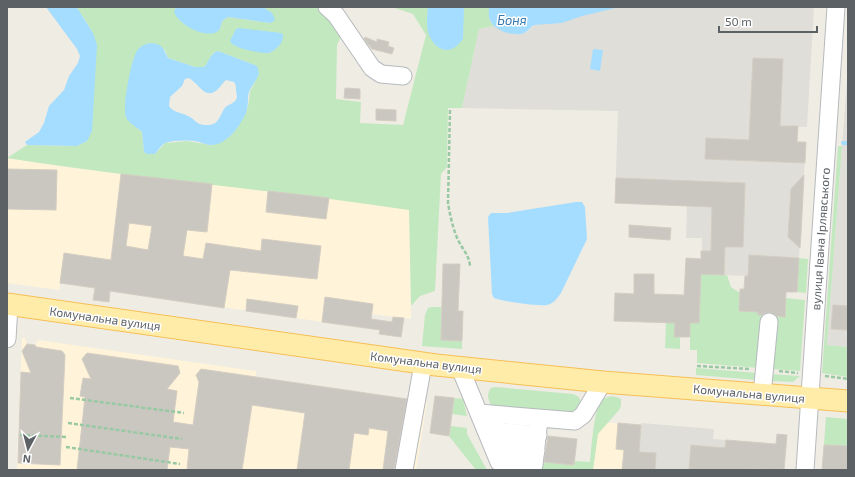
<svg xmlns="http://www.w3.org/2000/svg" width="855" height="477" font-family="'Exo 2',sans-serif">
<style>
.commercial{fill:#fff4d9}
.industrial{fill:#e0ded8}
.green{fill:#c2e8bf;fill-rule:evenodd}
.water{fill:#a4ddff;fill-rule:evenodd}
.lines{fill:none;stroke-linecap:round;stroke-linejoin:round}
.stream{stroke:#a4ddff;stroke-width:4}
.building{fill:#cac7c1;stroke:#d4cdc2;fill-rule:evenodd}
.minor-casing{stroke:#b6babe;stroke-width:19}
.major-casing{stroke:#f7bf55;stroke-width:23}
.path{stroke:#98c9a3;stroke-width:2.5;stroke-dasharray:4 2;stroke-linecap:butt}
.minor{stroke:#fff;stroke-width:17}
.major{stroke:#ffeca9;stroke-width:21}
.labels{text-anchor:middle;stroke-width:3;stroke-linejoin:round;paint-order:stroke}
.street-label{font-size:12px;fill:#5c6165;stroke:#fff}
.water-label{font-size:13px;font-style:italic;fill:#3a79ad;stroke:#fff}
</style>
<rect width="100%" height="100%" fill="#efece4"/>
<!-- commercial -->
<g class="commercial">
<path d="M7,158l66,10 256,30 81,12 1,109 -39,-5 -2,15 -310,-46 -1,7 -52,-7z"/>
<path d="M22,338h3l2,6 8,1 3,-5 210,30 8,1v6l171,25 -11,68h-399z"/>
<path d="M599,422l42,3 -4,45h-44z"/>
</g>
<!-- industrial -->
<g class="industrial">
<path d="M620,7h194l-7,120 -27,-1 -1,15 27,1 -7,116 -50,-3 -1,21 -47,-2 1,-36h-16l1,-32 -72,-3 3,-92 -156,-3 17,-79 15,-3 5,3 15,5h6l7,-2 7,-7z"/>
<path d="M848,67v280l-21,-2z"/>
<path d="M641,423l73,6 -1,10 62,5 -1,18 11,1 -1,7h-147z"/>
</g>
<!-- green -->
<g class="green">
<path d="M75,7h101l-1,2c8,23 24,21 45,20l2,-8 6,-4 42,6 2,-10 -9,-6h59l21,26 -6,12 -1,54 25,3 -1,21 43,2 23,-90 -13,-21 -21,-7h36c-1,15 -2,35 15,42l20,-14 -1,-6 2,-22h25l1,14 4,5 -15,3 -17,79h-14l-1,59 -6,7 -6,117 -15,5 -9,10 -2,-96c-133,-20 -268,-31 -402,-52l20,-13 50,1 10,-5 6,-108 -9,-15zM150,43l15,7 3,8 27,9h9l7,-9 2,-5 5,-2 39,15 -2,16 -5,9 -2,16 -2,5 -11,18 -6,7 -10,6 -8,2 -24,-4 -22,2 -10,11h-8l-3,-2 -2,-20 -9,-7 -7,-8 14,-70z"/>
<path d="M838,146h4l-15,199 21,2v30l-26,-4z"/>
<path d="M799,258l9,1 -2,34 -9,-1z"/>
<path d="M701,274l26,1 4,12 9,6 -1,18 19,1v3h5l-4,53 -62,-5v-13h-7v-27h9z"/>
<path d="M786,298l19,2 -5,71 -29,-2 4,-53h10z"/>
<path d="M432,307h9v33l21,1v8l-40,-3 3,-31 3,-7z"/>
<path d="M666,322l9,1 -1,14h6v12l-15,-1z"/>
<path d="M696,368l62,5 -1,7 -61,-5z"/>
<path d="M770,374l30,2 -7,6 -23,-1z"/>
<path d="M495,387l78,7 6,3c3,7 -1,12 -5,17l-82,-8c-4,-5 -6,-12 -1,-18z"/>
<path d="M612,396l7,2 2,1v7l-2,4 -21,24 -5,36h-55l7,-8 29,3 1,-4 15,1c1,-11 4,-53 11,-61 2,-3 7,-4 11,-5z"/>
<path d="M454,398l9,1 4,17 -15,-2z"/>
<path d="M826,417l22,2v27l-24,-1z"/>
<path d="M451,426l16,2v6l20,36h-11l-27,-34z"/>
</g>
<!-- water -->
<g class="water">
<path d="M46,7h29l3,2 15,24 4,12 -5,86 -5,10 -10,5 -50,-1 -2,-3 14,-10 5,-9 5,-17 15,-16 5,-14 9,-13 2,-7 -3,-7z"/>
<path d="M176,7h87l9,6 3,6 -1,2 -4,2 -42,-6 -6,4 -2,8 -3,3c-13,6 -38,-7 -43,-20z"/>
<path d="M428,7h36l-1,32c-3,3 -6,7 -9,9 -11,6 -21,-3 -25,-13 -3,-9 -2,-19 -1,-28z"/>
<path d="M489,7h131l-38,9 -20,7 -28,2c-4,2 -6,7 -10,8 -10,4 -30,-2 -34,-13 -2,-4 -1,-9 -1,-13z"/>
<path d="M239,28l42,5 2,2c1,8 -7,15 -14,18 -9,0 -36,-4 -39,-12l6,-12z"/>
<path d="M150,43c13,1 13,5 18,15l27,9h9c5,-5 7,-15 14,-16l39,15 2,7c-2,7 -7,12 -10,19 -2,7 0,13 -3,21 -6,13 -19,32 -35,32 -4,0 -8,-2 -12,-3 -10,-2 -24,-2 -34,1 -4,2 -7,8 -10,11h-8l-3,-2 -2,-20c-5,-5 -13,-8 -16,-15 -4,-9 5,-57 11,-66 3,-5 8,-7 13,-8zM188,78c10,3 16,23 29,12 4,-3 5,-7 9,-10l8,2c2,3 2,4 2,8 0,3 1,4 1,7 -1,7 -10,7 -13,12 -5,8 -5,16 -17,16 -10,1 -12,-6 -19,-9 -7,-4 -14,-3 -19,-10l1,-9 12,-11 3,-7z"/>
<path d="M593,49l10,1 -3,21 -10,-2z"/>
<path d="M576,202h6l3,5 2,32 -26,54c-3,4 -6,9 -11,11 -7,4 -48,-3 -56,-6l-2,-4 -4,-77 3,-4h16z"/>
</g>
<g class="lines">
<!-- stream -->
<path class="stream" d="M843,143h5"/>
</g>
<!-- building -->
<g class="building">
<path d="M365,37l12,5v-3l12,3 -1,4 6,2 -2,6 -20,-5 -8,-10z"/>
<path d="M753,58l30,1 -3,67h18l-1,16h9l-1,21 -100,-4 1,-21 43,2z"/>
<path d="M345,88l15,1v10l-16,-1z"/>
<path d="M376,109l20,1v11l-20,-1z"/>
<path d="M7,169l50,1 -1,40 -49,-1z"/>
<path d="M121,174l91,10 -5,48 -20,-2 -4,26 20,3 3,-16 55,8 1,-12 59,7 -4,33 -87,-9 -6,38 -114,-17 -1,11 -16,-2 2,-12 -35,-5 4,-30 47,7zM129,223l23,3 -4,24 -22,-4z"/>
<path d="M804,175l-3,59 -1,14 -12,-11 3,-48z"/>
<path d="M616,178l129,5 -2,64h-18l-1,28 -23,-1 -2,49h-9v14h-16l1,-14 -61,-2 1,-28 19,1v-20h20v20l30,1 2,-37 15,1v-8h10l1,-44 -97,-4z"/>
<path d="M268,191l61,7 -3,21 -60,-7z"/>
<path d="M629,225l42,3 -1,12 -41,-3z"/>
<path d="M749,255l50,3 -2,34h-11l-1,25 -8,-1 -7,-4 -5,1 -3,2h-4v-3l-19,-1 1,-22h4l1,-13h3z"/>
<path d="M443,264h17l-2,47h5l-1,30 -21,-1z"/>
<path d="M325,297l48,7 -2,15 21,3 1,-5 11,1 -3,19 -22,-3 1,-4 -58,-8z"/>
<path d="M247,299l51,7 -2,12 -50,-7z"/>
<path d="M833,305l15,1v24l-17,-1z"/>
<path d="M27,344l8,1 1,2 26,4 3,4 -5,110 -42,-2 3,-91 10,1 -9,-22z"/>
<path d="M87,353l91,13 2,7 -13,16 10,2 -4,31 20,3 6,-43 -3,-7 5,-6 206,30 -13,71h-11l5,-39 -19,-3 -1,7 -14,-2 -5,37h-52l8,-57 -53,-8 -10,65h-55l2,-21 -19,-2 -3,23h-90l8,-73 -5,-1 3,-18 8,1 -9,-20z"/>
<path d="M435,396l19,2 -5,38 -19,-3z"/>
<path d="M618,423l23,2 -2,27 17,1 -1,17h-33l2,-20 -8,-1z"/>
<path d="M777,434l10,1 -3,35 -35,-1v1h-60l2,-25 34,3 1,-8 50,4z"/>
<path d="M548,436l29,3 -3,26 -30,-3z"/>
<path d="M824,445l24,1v24h-26z"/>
</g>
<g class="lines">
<!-- minor casing -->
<g class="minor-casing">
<g id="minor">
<path d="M327,7l9,8 36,53 9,6 22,2"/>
<path d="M7,339l2,-34"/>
<path d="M460,368l39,94 32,4 3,-1 5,-46"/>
<path d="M762,395l7,-73"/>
<path d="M479,413l96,8 8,-6 20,-33"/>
<path d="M486,430l52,5"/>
<path d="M493,447l43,4"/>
<path d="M404,470l19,-106"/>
<path d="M805,470l31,-463"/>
</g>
</g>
<!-- major casing -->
<g class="major-casing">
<path id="major" d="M7,304l429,61 167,17 245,19"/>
</g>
<!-- path -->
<g class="path">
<path d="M450,110l-2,93c2,12 5,26 10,37 5,10 11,15 12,26"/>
<path d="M697,366l53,3"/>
<path d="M779,371l19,2"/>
<path d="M825,376l23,3"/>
<path d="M70,398l114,15"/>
<path d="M68,423l114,16"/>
<path d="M20,435l47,2"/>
<path d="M66,447l114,17"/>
</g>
<!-- minor -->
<use href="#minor" class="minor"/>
<!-- major -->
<use href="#major" class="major"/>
</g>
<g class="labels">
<!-- street labels -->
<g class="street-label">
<text transform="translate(821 239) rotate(-86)" y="4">вулиця Івана Ірлявського</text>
<text transform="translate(105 319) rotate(8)" y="4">Комунальна вулиця</text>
<text transform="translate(426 363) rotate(7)" y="4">Комунальна вулиця</text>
<text transform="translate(749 394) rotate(5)" y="4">Комунальна вулиця</text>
</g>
<!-- water labels -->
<g class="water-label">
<text x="512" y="25">Боня</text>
</g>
</g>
<!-- border -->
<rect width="855" height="477" fill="none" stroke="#5c6165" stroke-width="16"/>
<!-- north arrow -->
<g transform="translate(28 449) rotate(187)" stroke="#ffffff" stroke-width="3" paint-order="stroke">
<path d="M0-3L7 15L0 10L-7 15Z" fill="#5c6165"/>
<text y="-6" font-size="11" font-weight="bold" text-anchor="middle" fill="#5c6165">N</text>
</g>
<!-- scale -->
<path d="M719 26v6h98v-6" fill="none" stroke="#5c6165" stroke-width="2"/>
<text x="725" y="26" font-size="12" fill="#5c6165" stroke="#ffffff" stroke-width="3" paint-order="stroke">50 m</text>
</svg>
